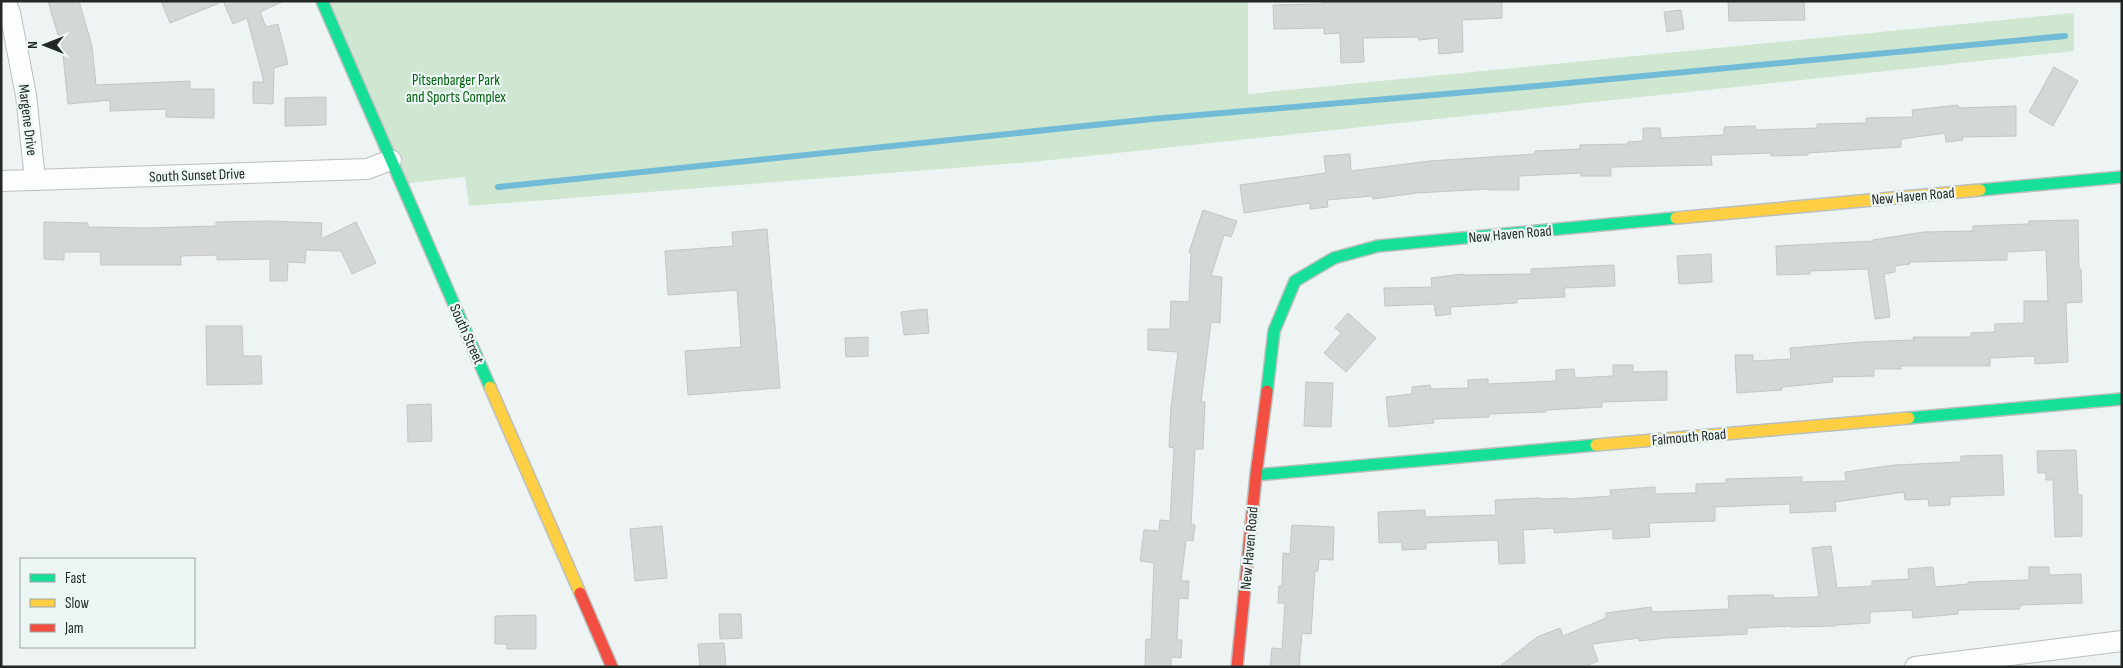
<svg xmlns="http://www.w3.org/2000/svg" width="2123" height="668" font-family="'Sofia Sans Condensed',sans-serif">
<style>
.green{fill:#cfe7d0}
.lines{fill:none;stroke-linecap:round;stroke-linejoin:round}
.stream{stroke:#72bbd6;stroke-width:6}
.building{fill:#d3d7d6;stroke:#c3c6c5}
.street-casing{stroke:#babfbe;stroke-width:22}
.fast-casing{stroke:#babfbe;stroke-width:14}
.slow-casing{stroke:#babfbe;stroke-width:14}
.jam-casing{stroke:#babfbe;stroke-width:14}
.street{stroke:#fcfdfd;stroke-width:20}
.fast{stroke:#16e098;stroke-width:11}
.slow{stroke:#ffcf43;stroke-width:11}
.jam{stroke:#f24e42;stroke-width:11}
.labels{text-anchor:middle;stroke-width:4.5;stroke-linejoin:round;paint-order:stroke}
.park-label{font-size:15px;fill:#066211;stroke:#ecf6f5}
.street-label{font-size:15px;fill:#232726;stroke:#ecf6f5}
</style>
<rect width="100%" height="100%" fill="#eef4f3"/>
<!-- green -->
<path class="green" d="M322,1h926v93l826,-81v38l-1042,111 -563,44 -4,-29 -64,7z"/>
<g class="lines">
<!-- stream -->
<path class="stream" d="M498,187l654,-68 385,-33 528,-50"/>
</g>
<!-- building -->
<g class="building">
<path d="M48,1h31l13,45 4,39 94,-4v8h24v29l-48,-1v-8l-56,2v-11l-42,4 -7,-70 -3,1z"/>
<path d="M161,1h61v1l-52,21z"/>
<path d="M223,1h61l-24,11 6,15 12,-3 10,40 -14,4 -1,36 -20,-1v-21h11l-17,-64 -14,6z"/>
<path d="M1323,1h179v17l-40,2 1,32 -24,2 -1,-16 -19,2 -1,-3 -55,1 1,24 -23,1 -1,-30 -16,1v-6l-50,1 -1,-24 50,-1z"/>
<path d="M1728,1h76l1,19 -76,1z"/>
<path d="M1681,10l3,19 -17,3 -3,-20z"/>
<path d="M2054,67l24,14 -25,45 -24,-14z"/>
<path d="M326,97v28l-41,1v-28z"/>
<path d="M1958,105l1,3 57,-2v30l-54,1 1,3 -17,2 -1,-9 -44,6v8l-93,6v2l-37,1v-3l-60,2 1,10 -101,2v9h-30v-3l-62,3v14h-30v-1l-73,4 -43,6 -1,-3 -45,4 1,7 -18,2v-6l-66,10 -4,-28 86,-12 -2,-17 26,-2 1,17 79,-10 105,-7v-3l45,-2v-4l48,-1v-2l15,-1v-13h17l1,10 63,-3v-8l31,-1 1,4 61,-2v-4l49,-1v-5l47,-1 -1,-7z"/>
<path d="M1203,210l34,11 -6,16 -7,-2 -13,41 11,1 -2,46 -9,-1 -10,80h4l-2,47h-8l-4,75 4,1 -2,16 -7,-1 -5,41h8l-1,18 -9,-1 -2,42h5l-1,18 -10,-1v10h-26l1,-28h5l3,-76 -14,-2 4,-31 15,1 1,-11 10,1 4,-73 -5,-1 2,-40 7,-55 -30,-2v-21h22l1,-28 18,1 2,-49 -2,-1z"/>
<path d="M2078,220l1,49h2l1,33 -16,1 2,59 -33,2v-8l-45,2v8h-89v3h-27v7l-42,1 1,5 -51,5v3l-45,3 -2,-38h18v6l38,-2 -1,-11 71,-6 53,-2 -1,-3h58v-4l24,-1v-8l29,-1v-22h24l-2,-51 -39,2v8l-97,2v2l-15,2v6l-11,2 6,43 -15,2 -7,-50 -58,2v3l-33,1 -1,-29 97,-5v-1l51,-8 49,-1v-5l56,-2v-3z"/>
<path d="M269,221l53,2 -1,16 35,-17 20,41 -24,11 -11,-23 -35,-1 -1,13 -17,-1 -1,19h-17v-22l-53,1v-5l-36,1v9h-80l-1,-13h-36v8l-20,-1v-37l44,1v4l59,1 69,-2v-4z"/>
<path d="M767,229l13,159 -92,7 -3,-44 56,-4 -4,-57 -69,5 -3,-44 68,-5 -1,-14z"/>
<path d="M1711,254l1,28 -33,2 -2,-28z"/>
<path d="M1614,265l1,21 -51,2 1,9 -48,2v4l-67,4 1,7 -15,2 -2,-12 -49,2 -1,-18 48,-1 -1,-9 32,-4 1,1 67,-1v-5z"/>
<path d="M927,309l2,24 -25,2 -3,-23z"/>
<path d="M1348,313l28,25 -30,34 -22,-19 17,-20 -6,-5z"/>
<path d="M206,326h36l1,30h18l1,28 -55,1z"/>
<path d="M868,337v19l-22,1 -1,-19z"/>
<path d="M1613,365h20v7l34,-1v29l-65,2v5l-56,3v2l-57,2v3l-56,2 1,4 -45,4 -3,-30 26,-3v-7l18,-2 1,4 37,-1v-8l20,-1v5l68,-3v-11l18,-1 1,9 38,-2z"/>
<path d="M1306,382l27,1 -2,44 -27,-1z"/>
<path d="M431,404l1,37 -24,1 -1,-37z"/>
<path d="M2076,450l2,45h4v41l-27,1 -2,-57h-7v-7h-8l-1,-22z"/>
<path d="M2002,455l2,40 -54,2v8l-21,1 -1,-7 -23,1 -1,-8 -69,10 1,9 -46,2v-9l-75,3v14l-66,2 1,14 -37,2v-10l-59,4v-5l-31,2 2,33 -26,1 -1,-24 -72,3v6l-24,1v-8l-23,1 -1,-31 47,-2v7l71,-2 -1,-15 45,-2v1l28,-1v1l43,-3 -1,-6 45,-3v7l41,-1v-9l30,-1v-4l76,-2v5l44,-1 -1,-9 50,-7 66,-3v-6z"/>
<path d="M1292,525l42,2 -1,33 -14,-1 -1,12h-3l-4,63 -9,-1 -3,34h-29l2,-19 10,1 3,-46h-7l1,-17h3l1,-33 7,1z"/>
<path d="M662,526l5,52 -32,3 -5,-52z"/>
<path d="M1831,546l6,42 35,-2v-5l37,-2 -1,-10 25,-2 2,20 33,-3v-2l61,-2v-13h20v8l32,-1 1,29 -62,2v4l-62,1v4l-45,4 -1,-8 -42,2v11l-34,2v1l-45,1v-1l-44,2v6l-81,4 -27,3v-3l-47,6 6,17 -14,6h-85l38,-30 23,-9 3,8 43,-18v-5l45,-6 1,5 77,-3 -1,-13 32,-1h13l1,3 45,-1 -7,-49z"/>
<path d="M719,614h22l1,24 -22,1z"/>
<path d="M536,615v34h-29v-5h-12v-28z"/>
<path d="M724,643l2,24h-26l-2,-23z"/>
</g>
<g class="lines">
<!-- street casing -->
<g class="street-casing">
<g id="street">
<path d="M5,1l5,12 16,82 9,85"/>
<path d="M1,181l366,-12 24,-9"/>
<path d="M1915,667l207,-26"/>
</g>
</g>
<!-- fast casing -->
<g class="fast-casing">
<g id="fast">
<path d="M322,1l168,386"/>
<path d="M1980,190l142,-13"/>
<path d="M1267,391l7,-60 21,-50 39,-23 44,-12 298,-28"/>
<path d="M1909,418l213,-19"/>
<path d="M1256,475l340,-30"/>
</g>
</g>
<!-- slow casing -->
<g class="slow-casing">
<g id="slow">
<path d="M1676,218l304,-28"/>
<path d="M490,387l90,206"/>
<path d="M1596,445l313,-27"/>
</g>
</g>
<!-- jam casing -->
<g class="jam-casing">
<g id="jam">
<path d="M580,593l32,74"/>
<path d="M1237,667l19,-192 11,-84"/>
</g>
</g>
<!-- street -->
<use href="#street" class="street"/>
<!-- fast -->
<use href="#fast" class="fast"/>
<!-- slow -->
<use href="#slow" class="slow"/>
<!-- jam -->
<use href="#jam" class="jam"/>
</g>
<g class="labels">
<!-- park labels -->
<g class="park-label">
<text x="456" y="85">Pitsenbarger Park<tspan x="456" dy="17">and Sports Complex</tspan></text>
</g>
<!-- street labels -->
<g class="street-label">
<text transform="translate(28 120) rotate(83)" y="5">Margene Drive</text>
<text transform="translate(197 175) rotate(-2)" y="5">South Sunset Drive</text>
<text transform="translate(1913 196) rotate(-5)" y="5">New Haven Road</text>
<text transform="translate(1510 234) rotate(-5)" y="5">New Haven Road</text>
<text transform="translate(467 334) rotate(66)" y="5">South Street</text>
<text transform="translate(1689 437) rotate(-5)" y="5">Falmouth Road</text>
<text transform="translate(1249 548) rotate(-85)" y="5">New Haven Road</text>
</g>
</g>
<!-- border -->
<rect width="2123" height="668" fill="none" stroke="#232726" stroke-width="5"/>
<!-- legend -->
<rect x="20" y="558" width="175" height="90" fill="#ecf6f5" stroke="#9ca3a2"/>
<rect x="30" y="574" width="25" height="8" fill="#16e098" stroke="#9ca3a2"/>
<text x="65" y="583" font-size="15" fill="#232726">Fast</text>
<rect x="30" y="599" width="25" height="8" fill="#ffcf43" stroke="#9ca3a2"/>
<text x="65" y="608" font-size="15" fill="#232726">Slow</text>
<rect x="30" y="624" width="25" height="8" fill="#f24e42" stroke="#9ca3a2"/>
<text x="65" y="633" font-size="15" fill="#232726">Jam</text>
<!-- north arrow -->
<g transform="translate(45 45) rotate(270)" stroke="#ecf6f5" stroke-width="4" paint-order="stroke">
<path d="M0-4L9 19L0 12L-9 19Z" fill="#232726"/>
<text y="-8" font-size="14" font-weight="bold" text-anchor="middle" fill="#232726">N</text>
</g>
</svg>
